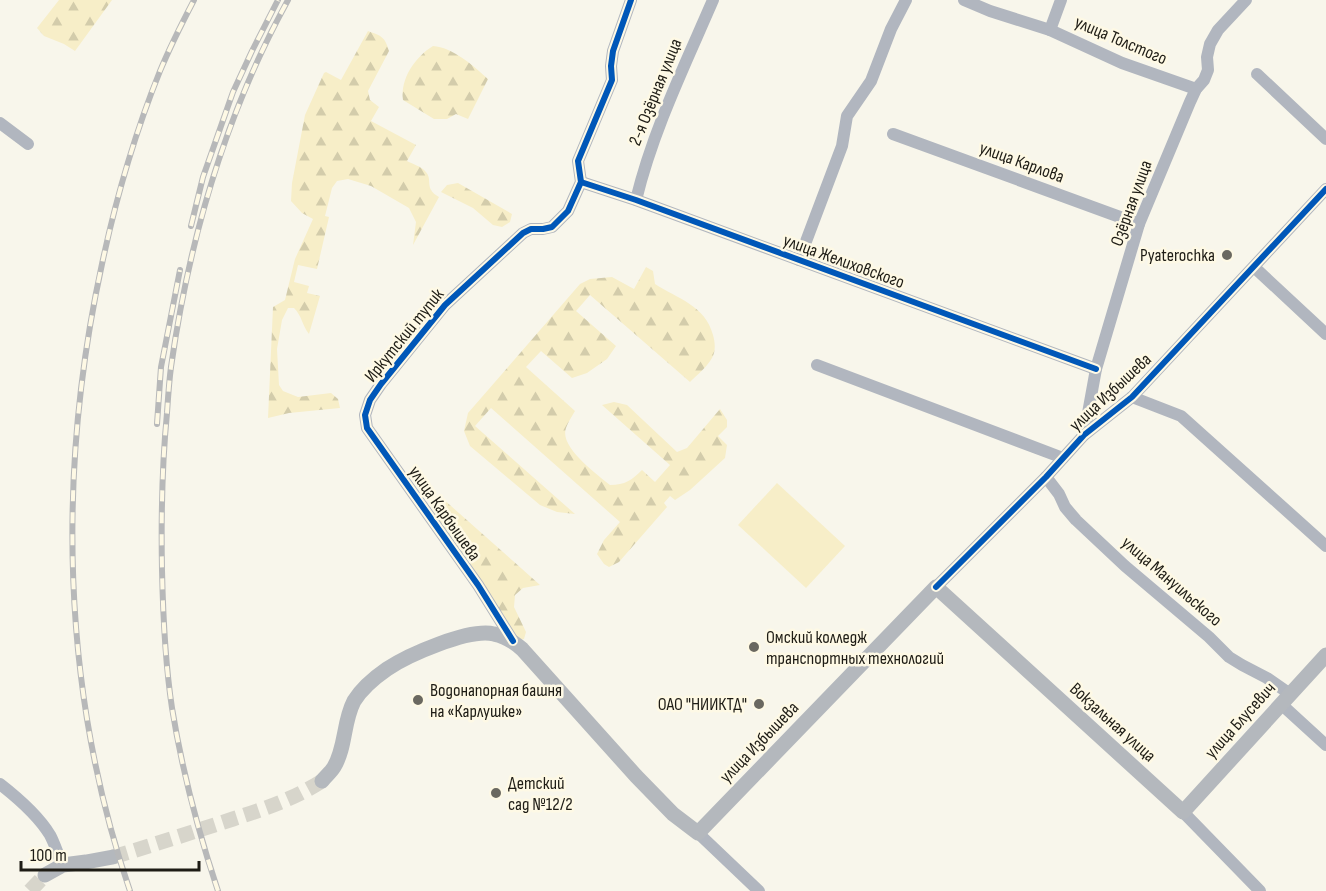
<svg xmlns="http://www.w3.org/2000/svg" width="1326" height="891" font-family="'Sofia Sans Condensed',sans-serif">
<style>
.grass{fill:#f7eec8}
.forest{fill:url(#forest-firs)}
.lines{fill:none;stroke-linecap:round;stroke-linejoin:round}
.major-tunnel{stroke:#d7d5cb;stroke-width:15;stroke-dasharray:15 8;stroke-linecap:butt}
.minor{stroke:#b1b6bf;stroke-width:12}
.major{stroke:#b4b8bd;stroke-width:15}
.rail-casing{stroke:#b7b8b9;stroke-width:6}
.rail{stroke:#fef9e5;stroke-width:4;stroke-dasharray:11;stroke-linecap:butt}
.cycleway-casing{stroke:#fef9e5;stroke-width:10}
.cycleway{stroke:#0057b8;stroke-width:6}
.poi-dot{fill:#6a6860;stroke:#fef9e5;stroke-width:2}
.labels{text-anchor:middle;stroke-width:5;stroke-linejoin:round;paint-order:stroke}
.street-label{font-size:18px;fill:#1e1c15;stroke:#fef9e5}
.poi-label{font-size:18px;fill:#1e1c15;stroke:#fef9e5;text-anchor:start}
</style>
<defs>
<pattern id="forest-firs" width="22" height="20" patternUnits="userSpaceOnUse" patternTransform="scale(1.5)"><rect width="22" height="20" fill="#f7eec8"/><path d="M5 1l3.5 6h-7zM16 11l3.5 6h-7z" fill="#d3ccab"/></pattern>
</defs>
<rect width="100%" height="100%" fill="#f8f6eb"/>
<!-- grass -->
<path class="grass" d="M777,483l68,63 -39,42 -68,-63z"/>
<!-- forest -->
<g class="forest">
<path d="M59,0h53l-37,51 -11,-7 -20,-8 -7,-8z"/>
<path d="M368,31c14,5 17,6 21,20l-21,40 2,9 9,7 -8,14 45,24 -9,16c6,3 15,6 18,10 9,9 -2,17 14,26l-26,48 3,-23 -7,-14 -38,-22 -23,-7 -11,2 -5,7 -7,28 4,1 -12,52 -19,-4 -4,17 15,4 -2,7 13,3 -11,38c-7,-9 -7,-18 -15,-26h-6l-6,12 -5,29 2,36 4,6 15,6 33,-4 7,6 2,9 -51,5 -21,5 5,-111 12,-7 10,-41 18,-40 -11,-6 -11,-12 1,-18 13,-68 19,-42 2,-1 15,8z"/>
<path d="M433,46c19,1 41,20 55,33l-20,40 -12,-5 -9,5h-13l-31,-19c-3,-21 12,-43 30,-54z"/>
<path d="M458,183l54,31 -2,8 -8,5 -9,-2 -20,-17 -32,-16 6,-7z"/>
<path d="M646,267l7,4 2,13c23,15 50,21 58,51 2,7 3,16 -1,23 -5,9 -15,17 -22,24l-100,-87 -14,16 40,35 -9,13 -20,14 -15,5 -31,-27 -15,16 49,44c-3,5 -7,11 -9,17 -7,19 31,46 44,57 15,0 22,-5 32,-15l13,12 15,-17 -68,-60 12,-3 13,3 50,47 10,-4 33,-39 7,11v7l-9,9 9,9 -2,13 -35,32 -15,10 -5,-4 -6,7 3,4 -48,55 -10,5 -5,-3 -7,-10 7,-14 16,-18 -129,-114 -16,18 100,88 -18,-2 -17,-7 -70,-59 -6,-15 4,-18 112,-129 10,-5 22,-2 22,12z"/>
<path d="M442,498l98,87 -17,3 -8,7 -1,12 12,25 -2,7 -5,1 -87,-126 2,-6z"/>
</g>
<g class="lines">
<!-- major-tunnel -->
<g class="major-tunnel">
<path d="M113,857c40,-12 80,-25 120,-38 31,-10 61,-20 89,-38"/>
<path d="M30,891l15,-16"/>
</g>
<!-- minor -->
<g class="minor">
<path d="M964,0l26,11 60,19 72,33 74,26"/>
<path d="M1050,30l11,-30"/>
<path d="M1257,74l69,65"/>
<path d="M0,123l28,21"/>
<path d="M893,134l246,90"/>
<path d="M581,182l55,18 460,169"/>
<path d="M636,200c17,-70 49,-135 77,-200"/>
<path d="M799,260l43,-114 5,-30 24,-35 20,-52 15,-29"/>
<path d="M1254,267l72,67"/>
<path d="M817,365l246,93"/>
<path d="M1132,397l49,19 145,130"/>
<path d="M1084,435l12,-66 43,-145 51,-122 6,-13 8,-9 4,-10 -1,-13 3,-13 8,-14 28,-30"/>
<path d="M1046,477l13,17 6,13 11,13 49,46 84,71 20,20 13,8 25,13 23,16"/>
<path d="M936,587l110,-110 38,-42 48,-38 194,-208"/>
<path d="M513,641l-35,-56 -111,-157 -2,-13 5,-15 11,-16 64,-79 78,-72 8,-4h12l9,-2 16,-16 13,-29 -3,-21 34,-81 -1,-14 2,-15 18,-51"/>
<path d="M1281,704l45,41"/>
<path d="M0,784c18,14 38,31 50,51 5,9 8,21 13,30"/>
<path d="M1183,812l77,79"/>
<path d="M698,833l61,58"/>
</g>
<!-- major -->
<g class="major">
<path d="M322,781c4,-5 9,-9 12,-14 12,-20 9,-45 20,-66 8,-13 20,-23 33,-32 21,-14 82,-41 107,-35 11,2 20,8 28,15l114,127 37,38 25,19 238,-246 247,225 143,-157"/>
<path d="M45,875l18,-10 23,-3 27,-5"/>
</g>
<!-- rail casing -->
<g class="rail-casing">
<g id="rail">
<path d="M191,226l12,-49 30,-85 19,-41 26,-51"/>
<path d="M157,424l4,-57 19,-97"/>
<path d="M130,891c-69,-201 -73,-420 -28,-627 14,-66 33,-131 58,-193 10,-24 22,-48 34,-71"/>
<path d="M218,891c-20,-60 -36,-121 -46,-183 -7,-46 -9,-92 -10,-138 -1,-52 0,-105 5,-157 1,-15 2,-31 4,-46 18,-127 55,-254 117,-367"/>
</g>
</g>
<!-- rail -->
<use href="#rail" class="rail"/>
<!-- cycleway casing -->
<g class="cycleway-casing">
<g id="cycleway">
<path d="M581,182l55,18 460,169"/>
<path d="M936,587l110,-110 38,-42 48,-38 194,-208"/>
<path d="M513,641l-35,-56 -111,-157 -2,-13 5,-15 11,-16 64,-79 78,-72 8,-4h12l9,-2 16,-16 13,-29 -3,-21 34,-81 -1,-14 2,-15 18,-51"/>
</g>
</g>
<!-- cycleway -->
<use href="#cycleway" class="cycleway"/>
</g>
<!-- markers -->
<g class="poi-dot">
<circle cx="1227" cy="255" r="6"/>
<circle cx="754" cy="647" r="6"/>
<circle cx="418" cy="700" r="6"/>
<circle cx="759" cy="704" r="6"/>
<circle cx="496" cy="793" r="6"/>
</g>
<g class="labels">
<!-- street labels -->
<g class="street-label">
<text transform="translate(1121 40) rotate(23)" y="6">улица Толстого</text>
<text transform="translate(655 92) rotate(-68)" y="6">2-я Озёрная улица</text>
<text transform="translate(1022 162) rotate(20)" y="6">улица Карлова</text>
<text transform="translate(1131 203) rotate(-70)" y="6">Озёрная улица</text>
<text transform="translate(844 261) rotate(20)" y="6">улица Желиховского</text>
<text transform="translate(404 335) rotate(-51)" y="6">Иркутский тупик</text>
<text transform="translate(1110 392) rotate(-43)" y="6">улица Избышева</text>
<text transform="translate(445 513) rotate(55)" y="6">улица Карбышева</text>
<text transform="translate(1172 581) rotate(41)" y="6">улица Мануильского</text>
<text transform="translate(1240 720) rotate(-48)" y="6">улица Блусевич</text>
<text transform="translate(1113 722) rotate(42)" y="6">Вокзальная улица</text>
<text transform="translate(759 742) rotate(-46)" y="6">улица Избышева</text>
</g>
<!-- poi labels -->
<g class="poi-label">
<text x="1215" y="261" text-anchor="end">Pyaterochka</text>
<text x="766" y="643">Омский колледж<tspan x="766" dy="21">транспортных технологий</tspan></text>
<text x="430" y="696">Водонапорная башня<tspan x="430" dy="21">на «Карлушке»</tspan></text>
<text x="747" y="710" text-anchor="end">ОАО "НИИКТД"</text>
<text x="508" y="789">Детский<tspan x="508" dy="21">сад №12/2</tspan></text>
</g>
</g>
<!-- scale -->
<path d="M21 861v9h178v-9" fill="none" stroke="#1e1c15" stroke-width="3"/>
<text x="30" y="861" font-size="18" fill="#1e1c15" stroke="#fef9e5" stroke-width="4.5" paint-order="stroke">100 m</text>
</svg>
